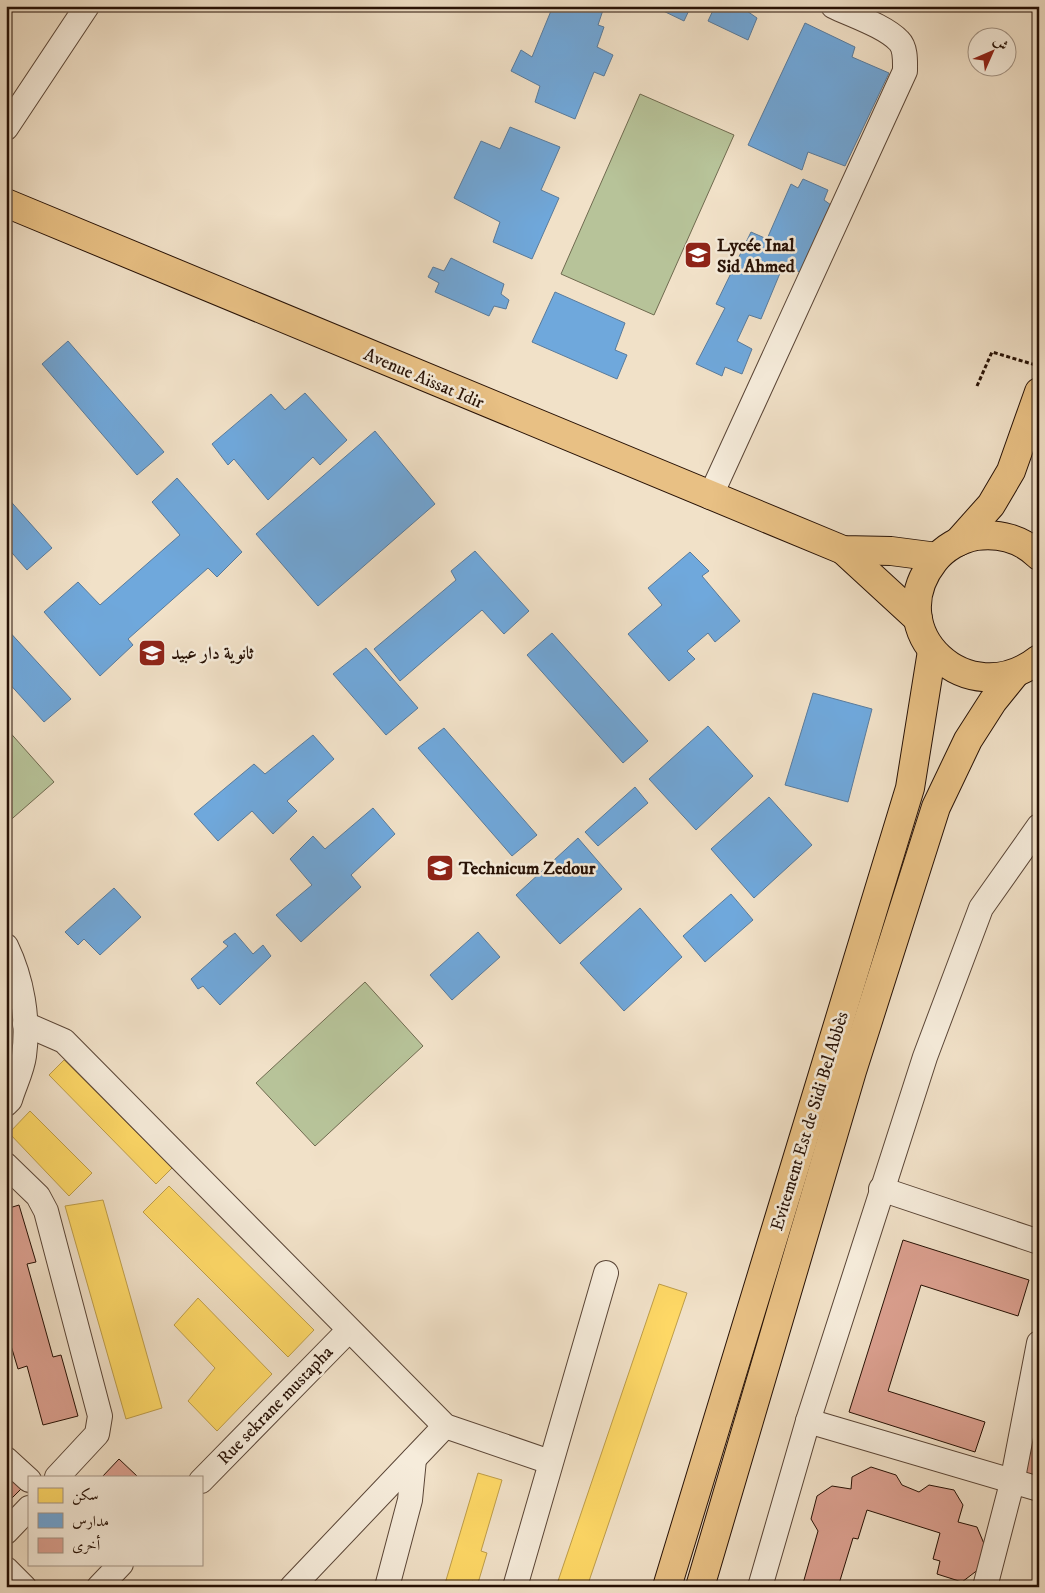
<svg xmlns="http://www.w3.org/2000/svg" width="1045" height="1593" font-family="'IM FELL DW Pica',Amiri,serif">
<style>
.green{fill:#b7c399;stroke:#6f6a4f}
.homes{fill:#ffd966;stroke:#be9d49}
.schools{fill:#6fa8dc;stroke:#597b9c}
.building{fill:#dca191;stroke:#271105}
.lines{fill:none;stroke-linecap:round;stroke-linejoin:round}
.minor-casing{stroke:#5a4536;stroke-width:26}
.major-casing{stroke:#271105;stroke-width:30}
.highway-casing{stroke:#271105;stroke-width:30}
.path{stroke:#271105;stroke-width:3;stroke-dasharray:4 2.5;stroke-linecap:butt}
.minor{stroke:#f6ecdb;stroke-width:24}
.major{stroke:#e8c084;stroke-width:28}
.highway{stroke:#e8c084;stroke-width:28}
.labels{text-anchor:middle;stroke-width:5;stroke-linejoin:round;paint-order:stroke}
.poi-label{font-size:18px;font-weight:bold;fill:#271105;stroke:#f6ecdb;text-anchor:start}
.street-label{font-size:18px;fill:#271105;stroke:#f6ecdb}
</style>
<rect width="100%" height="100%" fill="#f1e1c8"/>
<filter id="stains"><feTurbulence type="fractalNoise" baseFrequency=".004" numOctaves="4"/><feColorMatrix values="0 0 0 0 .2 0 0 0 0 .09 0 0 0 0 .02 0 0 0 .5 -.17"/></filter>
<radialGradient id="worn" r=".72"><stop offset=".6" stop-color="#630" stop-opacity="0"/><stop offset="1" stop-color="#630" stop-opacity=".3"/></radialGradient>
<!-- green -->
<g class="green">
<path d="M640,94l94,41 -80,180 -93,-41z"/>
<path d="M6,728l48,54 -48,42z"/>
<path d="M365,982l58,64 -108,100 -59,-63z"/>
</g>
<!-- homes -->
<g class="homes">
<path d="M64,1060l108,108 -16,16 -107,-109z"/>
<path d="M30,1111l62,62 -23,23 -60,-63z"/>
<path d="M169,1186l145,144 -26,27 -145,-145z"/>
<path d="M103,1200l59,208 -36,11 -61,-213z"/>
<path d="M659,1284l28,9 -100,294h-31z"/>
<path d="M198,1298l74,76 -55,57 -29,-30 27,-33 -41,-43z"/>
<path d="M478,1473l24,7 -21,71 6,2 -9,30 -6,-2 -1,6h-27z"/>
</g>
<!-- schools -->
<g class="schools">
<path d="M553,6h42l8,4 -5,15 6,2 -7,20 16,8 -9,21 -10,-4 -19,47 -40,-17 5,-16 -29,-15 10,-21 11,7z"/>
<path d="M653,6h38l-7,15z"/>
<path d="M715,6h35l-3,5 10,7 -9,22 -40,-19z"/>
<path d="M805,23l50,24 -3,10 37,16 -44,93 -37,-14 -6,18 -54,-25z"/>
<path d="M510,127l50,20 -19,43 18,8 -27,61 -39,-17 7,-20 -46,-24 27,-57 19,8z"/>
<path d="M803,179l25,11 -4,10 7,5 -31,67 -17,-6 -22,53 -12,-4 -12,26 15,8 -10,25 -17,-7 -3,9 -26,-12 29,-56 -9,-4 35,-72 16,7 24,-55 7,4z"/>
<path d="M451,258l53,26 -3,10 8,6 -3,9 -12,-3 -5,10 -54,-24 4,-9 -11,-6 5,-10 11,4z"/>
<path d="M555,292l70,31 -10,27 12,5 -10,24 -85,-37z"/>
<path d="M68,341l96,111 -27,23 -95,-111z"/>
<path d="M305,393l42,47 -27,25 -7,-8 -45,43 -34,-41 -6,6 -16,-21 59,-50 14,16z"/>
<path d="M375,431l60,73 -117,102 -62,-72z"/>
<path d="M177,478l65,74 -25,25 -9,-9 -80,71 5,6 -33,31 -56,-64 34,-30 22,23 80,-70 -28,-33z"/>
<path d="M6,496l46,52 -25,22 -21,-24z"/>
<path d="M475,551l54,60 -25,23 -22,-24 -82,71 -26,-32 82,-69 -5,-9z"/>
<path d="M690,552l19,19 -7,5 38,45 -25,21 -7,-9 -21,18 8,8 -26,22 -41,-47 34,-29 -14,-17z"/>
<path d="M6,628l65,71 -27,23 -38,-42z"/>
<path d="M552,633l96,108 -25,22 -96,-108z"/>
<path d="M366,648l52,60 -32,27 -53,-61z"/>
<path d="M813,693l59,16 -24,93 -63,-17z"/>
<path d="M708,726l45,50 -57,54 -47,-51z"/>
<path d="M444,728l93,107 -25,21 -94,-108z"/>
<path d="M313,735l21,24 -47,42 10,10 -24,23 -21,-23 -34,30 -24,-27 60,-50 11,10z"/>
<path d="M635,787l13,16 -50,43 -13,-14z"/>
<path d="M769,797l43,48 -58,53 -43,-49z"/>
<path d="M373,808l22,26 -44,41 10,12 -60,55 -25,-27 36,-30 -22,-26 23,-23 12,13z"/>
<path d="M578,838l44,51 -62,55 -44,-49z"/>
<path d="M114,888l27,29 -41,38 -16,-16 -6,6 -13,-13z"/>
<path d="M731,894l22,26 -48,42 -22,-26z"/>
<path d="M640,908l42,49 -58,54 -44,-48z"/>
<path d="M478,932l22,25 -48,43 -22,-25z"/>
<path d="M235,933l18,21 10,-9 8,11 -51,49 -17,-19 -5,3 -7,-10 37,-33 -5,-4z"/>
</g>
<!-- building -->
<g class="building">
<path d="M19,1205l17,57 -9,2 26,93 8,-2 17,61 -35,9 -16,-59 -9,3 -12,-40v-120z"/>
<path d="M903,1240l126,40 -11,36 -97,-31 -33,106 97,31 -10,30 -126,-40z"/>
<path d="M1039,1420v57l-17,-4z"/>
<path d="M119,1459l19,18h-36z"/>
<path d="M6,1467l19,18 -19,19z"/>
<path d="M871,1467l25,8 6,10 17,7 10,-7 25,5 9,15 -5,17 19,5 8,19 -6,23 -17,13 -25,-8 3,-13 -7,-2 7,-26 -73,-23 -9,29 -5,-1 -15,49h-36l16,-56 -7,-12 6,-23 15,-10 19,3 1,-12z"/>
</g>
<g class="lines">
<!-- minor casing -->
<g class="minor-casing">
<g id="minor">
<path d="M6,128l81,-122"/>
<path d="M710,497l195,-426c0,-9 1,-23 -6,-30 -14,-15 -48,-26 -66,-35"/>
<path d="M6,946c16,33 23,73 18,110 -2,15 -10,30 -14,44l-4,4"/>
<path d="M25,1024l39,17 381,385 105,36"/>
<path d="M6,1165l32,31 8,15 54,205 -3,18 -40,43"/>
<path d="M881,1189l158,53"/>
<path d="M808,1421l231,68"/>
<path d="M6,1459l23,21"/>
<path d="M201,1481l148,-151"/>
<path d="M6,1532l23,-24"/>
<path d="M6,1569l18,18"/>
<path d="M99,1587l22,-23"/>
<path d="M292,1587l153,-161"/>
<path d="M387,1587l23,-87 4,-41"/>
<path d="M515,1587l91,-314"/>
<path d="M760,1587l48,-166 117,-364 56,-149 58,-82"/>
<path d="M985,1587l27,-104 27,-140"/>
</g>
</g>
<!-- major casing -->
<g class="major-casing">
<g id="major">
<path d="M6,203l837,347 48,1 46,6"/>
<path d="M843,550l75,69"/>
</g>
</g>
<!-- highway casing -->
<g class="highway-casing">
<g id="highway">
<path d="M958,542l33,-37 20,-34 28,-79"/>
<path d="M1039,556c-17,-17 -40,-23 -63,-20 -16,3 -32,12 -42,25 -55,70 34,154 105,98"/>
<path d="M667,1587l243,-799 22,-137"/>
<path d="M700,1587l152,-516 84,-264 32,-67 25,-39 21,-26"/>
</g>
</g>
<!-- path -->
<path class="path" d="M977,386l15,-34 47,14"/>
<!-- minor -->
<use href="#minor" class="minor"/>
<!-- major -->
<use href="#major" class="major"/>
<!-- highway -->
<use href="#highway" class="highway"/>
</g>
<!-- icons -->
<defs>
<g id="school-square" transform="scale(1.4375)"><rect x="-9" y="-9" width="18" height="18" rx="4" fill="#8f2418" stroke="#f6ecdb"/><path d="M0-5L7-2L0 1L-7-2ZM-4 1L0 2.5L4 1V4Q0 6-4 4Z" fill="#fff"/></g>
</defs>
<g fill-rule="evenodd">
<use href="#school-square" x="698" y="255"/>
<use href="#school-square" x="152" y="653"/>
<use href="#school-square" x="440" y="868"/>
</g>
<g class="labels">
<!-- poi labels -->
<g class="poi-label">
<text x="717" y="251">Lycée Inal<tspan x="717" dy="21">Sid Ahmed</tspan></text>
<text x="171" y="659">ثانوية دار عبيد</text>
<text x="459" y="874">Technicum Zedour</text>
</g>
<!-- street labels -->
<g class="street-label">
<text transform="translate(424 378) rotate(23)" y="6">Avenue Aïssat Idir</text>
<text transform="translate(809 1121) rotate(-73)" y="6">Evitement Est de Sidi Bel Abbès</text>
<text transform="translate(275 1405) rotate(-46)" y="6">Rue sekrane mustapha</text>
</g>
</g>
<!-- margin -->
<rect width="1045" height="1593" fill="none" stroke="#f1e1c8" stroke-width="25"/>
<rect x="8" y="8" width="1030" height="1578" fill="none" stroke="#271105" stroke-width="2.5"/>
<rect x="12" y="12" width="1020" height="1568" fill="none" stroke="#271105"/>
<!-- legend -->
<rect x="28" y="1476" width="175" height="90" fill="#f6ecdb" stroke="#a39485"/>
<rect x="38" y="1488" width="25" height="15" fill="#ffd966" stroke="#a39485"/>
<text x="72" y="1500" font-size="15" fill="#271105">سكن</text>
<rect x="38" y="1513" width="25" height="15" fill="#6fa8dc" stroke="#a39485"/>
<text x="72" y="1526" font-size="15" fill="#271105">مدارس</text>
<rect x="38" y="1538" width="25" height="15" fill="#dca191" stroke="#a39485"/>
<text x="72" y="1550" font-size="15" fill="#271105">أخرى</text>
<!-- north arrow -->
<g transform="translate(992 52) rotate(45)"><circle r="24" fill="#f6ecdb" stroke="#a39485"/>
<path d="M0-4L9 19L0 12L-9 19Z" fill="#8f2418"/>
<text y="-8" font-size="14" font-weight="bold" text-anchor="middle" fill="#271105">ش</text>
</g>
<rect width="100%" height="100%" filter="url(#stains)"/>
<rect width="100%" height="100%" fill="url(#worn)"/>
</svg>
